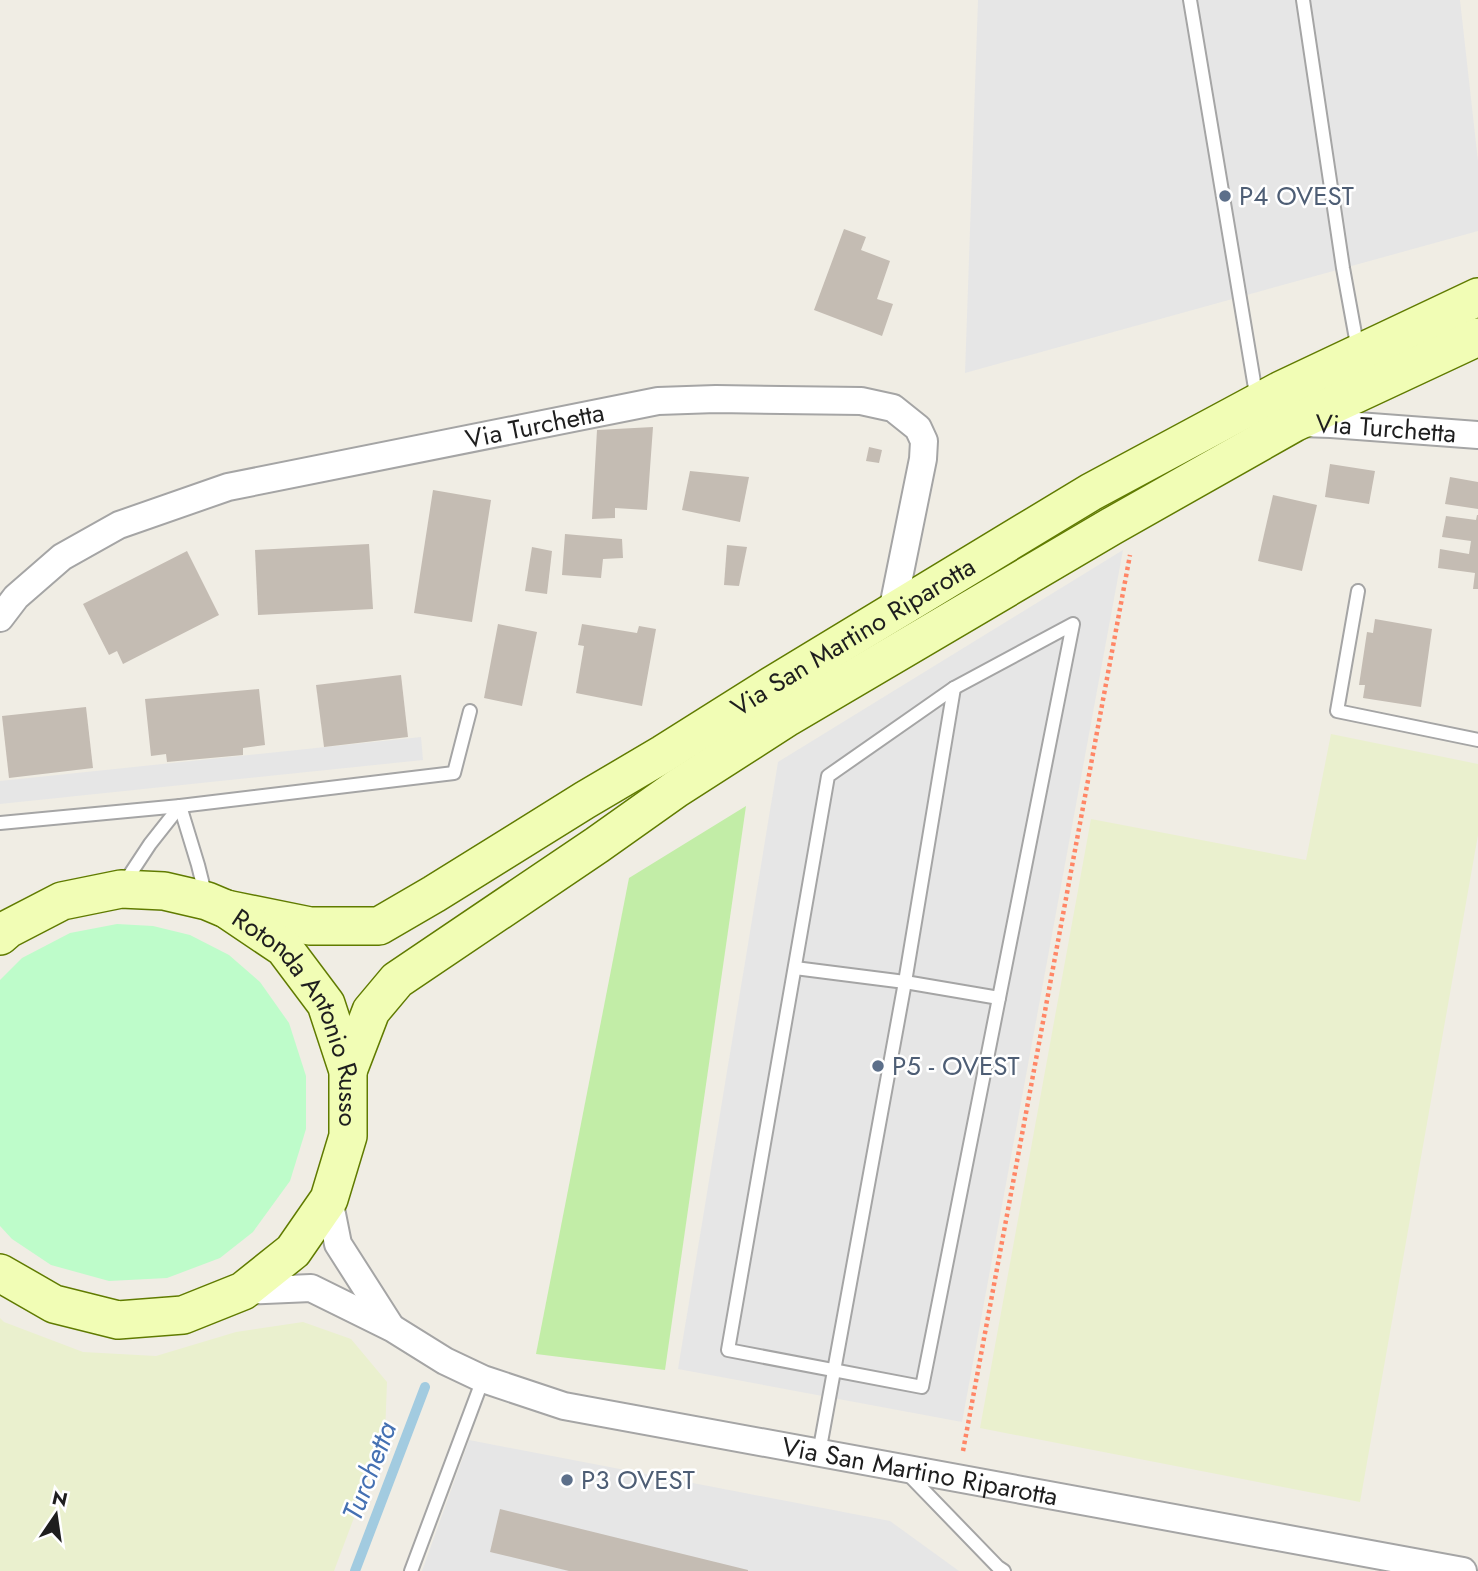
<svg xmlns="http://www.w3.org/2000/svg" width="1478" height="1571" font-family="Jost,sans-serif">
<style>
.farmland{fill:#eaf0ce}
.grass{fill:#c2eda7}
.park{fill:#befcca}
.parking{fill:#e6e6e6}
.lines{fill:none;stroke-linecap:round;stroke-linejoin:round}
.stream{stroke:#a2cbe0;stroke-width:10}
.building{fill:#c4bcb3}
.lane-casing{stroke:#a5a5a5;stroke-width:16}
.street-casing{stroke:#a5a5a5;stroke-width:30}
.secondary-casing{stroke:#607b00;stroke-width:40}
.path{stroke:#ff8666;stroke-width:4.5;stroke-dasharray:3.5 3.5;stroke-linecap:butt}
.lane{stroke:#fff;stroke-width:12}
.street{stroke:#fff;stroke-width:26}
.secondary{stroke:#f1fdb5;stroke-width:37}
.service-dot{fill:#5c6f8a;stroke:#fff;stroke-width:2.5}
.labels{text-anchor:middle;stroke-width:5;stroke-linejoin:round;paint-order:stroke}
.service-label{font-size:26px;fill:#4e5e75;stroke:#fff;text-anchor:start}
.street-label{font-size:26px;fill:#1e1e1e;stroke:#fff}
.water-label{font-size:28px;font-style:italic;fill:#4571b3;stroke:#fff}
</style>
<rect width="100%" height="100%" fill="#f0ede4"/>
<!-- farmland -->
<g class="farmland">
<path d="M1331,734l147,30v71l-118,667 -380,-74 111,-609 215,41z"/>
<path d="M0,1318l4,4 79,30 73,4 80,-24 67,-10 48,17 36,43 -2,53 -51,136h-334z"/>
</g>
<!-- grass -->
<path class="grass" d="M746,806l-81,564 -129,-16 93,-476z"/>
<!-- park -->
<path class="park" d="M117,924l36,2 37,9 39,20 31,27 29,41 17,53v53l-16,52 -37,51 -33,26 -53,20 -58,3 -58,-16 -39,-26 -12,-13v-246l22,-22 48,-25z"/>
<!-- parking -->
<g class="parking">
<path d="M978,0h482l18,161v70l-513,142z"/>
<path d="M1123,550l-161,872 -284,-53 100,-607z"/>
<path d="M421,737l2,23 -423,44v-23z"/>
<path d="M469,1440l421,81 69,50h-537z"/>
</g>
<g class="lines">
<!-- stream -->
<path class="stream" d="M355,1571l70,-184"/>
</g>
<!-- building -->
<g class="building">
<path d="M844,229l22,8 -5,13 29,11 -13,38 16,5 -11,32 -68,-26z"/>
<path d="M653,427l-6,83 -32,-2v10l-23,1 5,-89z"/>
<path d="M869,447l13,3 -3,13 -13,-2z"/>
<path d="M1330,464l45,7 -6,33 -44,-7z"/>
<path d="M690,471l59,6 -9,45 -58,-12z"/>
<path d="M1450,477l28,5v27l-33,-5z"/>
<path d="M433,490l58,10 -19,122 -58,-9z"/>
<path d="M1273,495l44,10 -15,66 -44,-10z"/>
<path d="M1477,515h1v74h-5l2,-16 -37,-5 2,-19 29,5 2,-13 -29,-4 4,-21 30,4z"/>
<path d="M565,534l57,5 1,19 -20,1 -2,19 -39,-3z"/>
<path d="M369,544l4,65 -115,6 -3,-65z"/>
<path d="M727,545l20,2 -8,39 -15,-1z"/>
<path d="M532,547l20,4 -5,43 -22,-3z"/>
<path d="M187,551l32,64 -96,49 -6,-13 -8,4 -26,-51z"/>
<path d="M1375,619l57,10 -11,78 -58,-9 2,-13h-6l8,-53 6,1z"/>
<path d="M498,624l39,8 -15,74 -38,-8z"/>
<path d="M582,624l55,9 2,-7 17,3 -14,77 -66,-13 8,-47 -6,-1z"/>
<path d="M401,675l7,62 -84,10 -8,-62z"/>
<path d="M259,689l6,56 -22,3v7l-76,7 -1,-8 -15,2 -6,-57z"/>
<path d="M86,707l7,61 -84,10 -7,-62z"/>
<path d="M500,1509l248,61v1h-179l-79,-19z"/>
</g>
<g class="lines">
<!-- lane casing -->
<g class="lane-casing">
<g id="lane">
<path d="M1190,0l67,400"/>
<path d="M1303,0l40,268 15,82"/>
<path d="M1358,591l-21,120 141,29"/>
<path d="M1073,624l-151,763 -194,-37 100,-574 126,-88z"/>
<path d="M180,806l18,59 8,32"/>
<path d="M0,823l180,-17 274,-33 16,-62"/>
<path d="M123,885l27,-41 30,-38"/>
<path d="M795,968l110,14 94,16"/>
<path d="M819,1453l86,-471 49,-294"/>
<path d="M906,1472l92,95 6,4"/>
<path d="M411,1571l72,-192"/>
</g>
</g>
<!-- street casing -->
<g class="street-casing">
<g id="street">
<path id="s1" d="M1300,423l31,1 147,11"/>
<path id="s2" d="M0,618l16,-21 46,-40 57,-32 109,-38 430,-86 58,-2 145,2 32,7 25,20 6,13 -1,18 -31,153"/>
<path d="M329,1199l9,45 53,83"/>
<path id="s3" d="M243,1291l68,-3 81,40 53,33 38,18 81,27 899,165"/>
</g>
</g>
<!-- secondary casing -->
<g class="secondary-casing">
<g id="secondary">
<path id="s4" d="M226,909l84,17h69l55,-32 151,-94 78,-46 108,-68 320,-194 190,-102 197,-93"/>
<path id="s5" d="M0,936l8,-7 54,-28 59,-12 43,2 43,10 19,8 58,39 42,56 22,67v65l-19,63 -36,52 -50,40 -60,24 -65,5 -64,-16 -54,-31"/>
<path d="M348,1071l23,-60 26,-31 200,-135 79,-56 112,-72 324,-191 182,-103 184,-86"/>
</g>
</g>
<!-- path -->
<path class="path" d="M963,1451l167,-896"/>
<!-- lane -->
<use href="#lane" class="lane"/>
<!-- street -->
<use href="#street" class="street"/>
<!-- secondary -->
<use href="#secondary" class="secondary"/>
</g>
<!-- markers -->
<g class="service-dot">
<circle cx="1225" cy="196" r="7"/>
<circle cx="878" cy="1066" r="7"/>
<circle cx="567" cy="1480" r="7"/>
</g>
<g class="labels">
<!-- service labels -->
<g class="service-label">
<text x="1239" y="205">P4 OVEST</text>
<text x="892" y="1075">P5 - OVEST</text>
<text x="581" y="1489">P3 OVEST</text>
</g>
<!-- street labels -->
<g class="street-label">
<text dy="9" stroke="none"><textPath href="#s2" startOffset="581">Via Turchetta</textPath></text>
<text dy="9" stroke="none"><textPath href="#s1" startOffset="86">Via Turchetta</textPath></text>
<text dy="9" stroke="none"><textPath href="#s4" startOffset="710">Via San Martino Riparotta</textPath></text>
<text dy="9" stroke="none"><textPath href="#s5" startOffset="378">Rotonda Antonio Russo</textPath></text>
<text dy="9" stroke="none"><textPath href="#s3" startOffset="710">Via San Martino Riparotta</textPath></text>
</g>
<!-- water labels -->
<g class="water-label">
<text transform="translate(369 1471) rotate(-69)" y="10">Turchetta</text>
</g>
</g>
<!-- north arrow -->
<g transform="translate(56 1515) rotate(13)" stroke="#ffffff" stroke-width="5" paint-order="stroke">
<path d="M0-5L12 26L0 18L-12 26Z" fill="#1e1e1e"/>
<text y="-10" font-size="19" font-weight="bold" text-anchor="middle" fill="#1e1e1e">N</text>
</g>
</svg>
